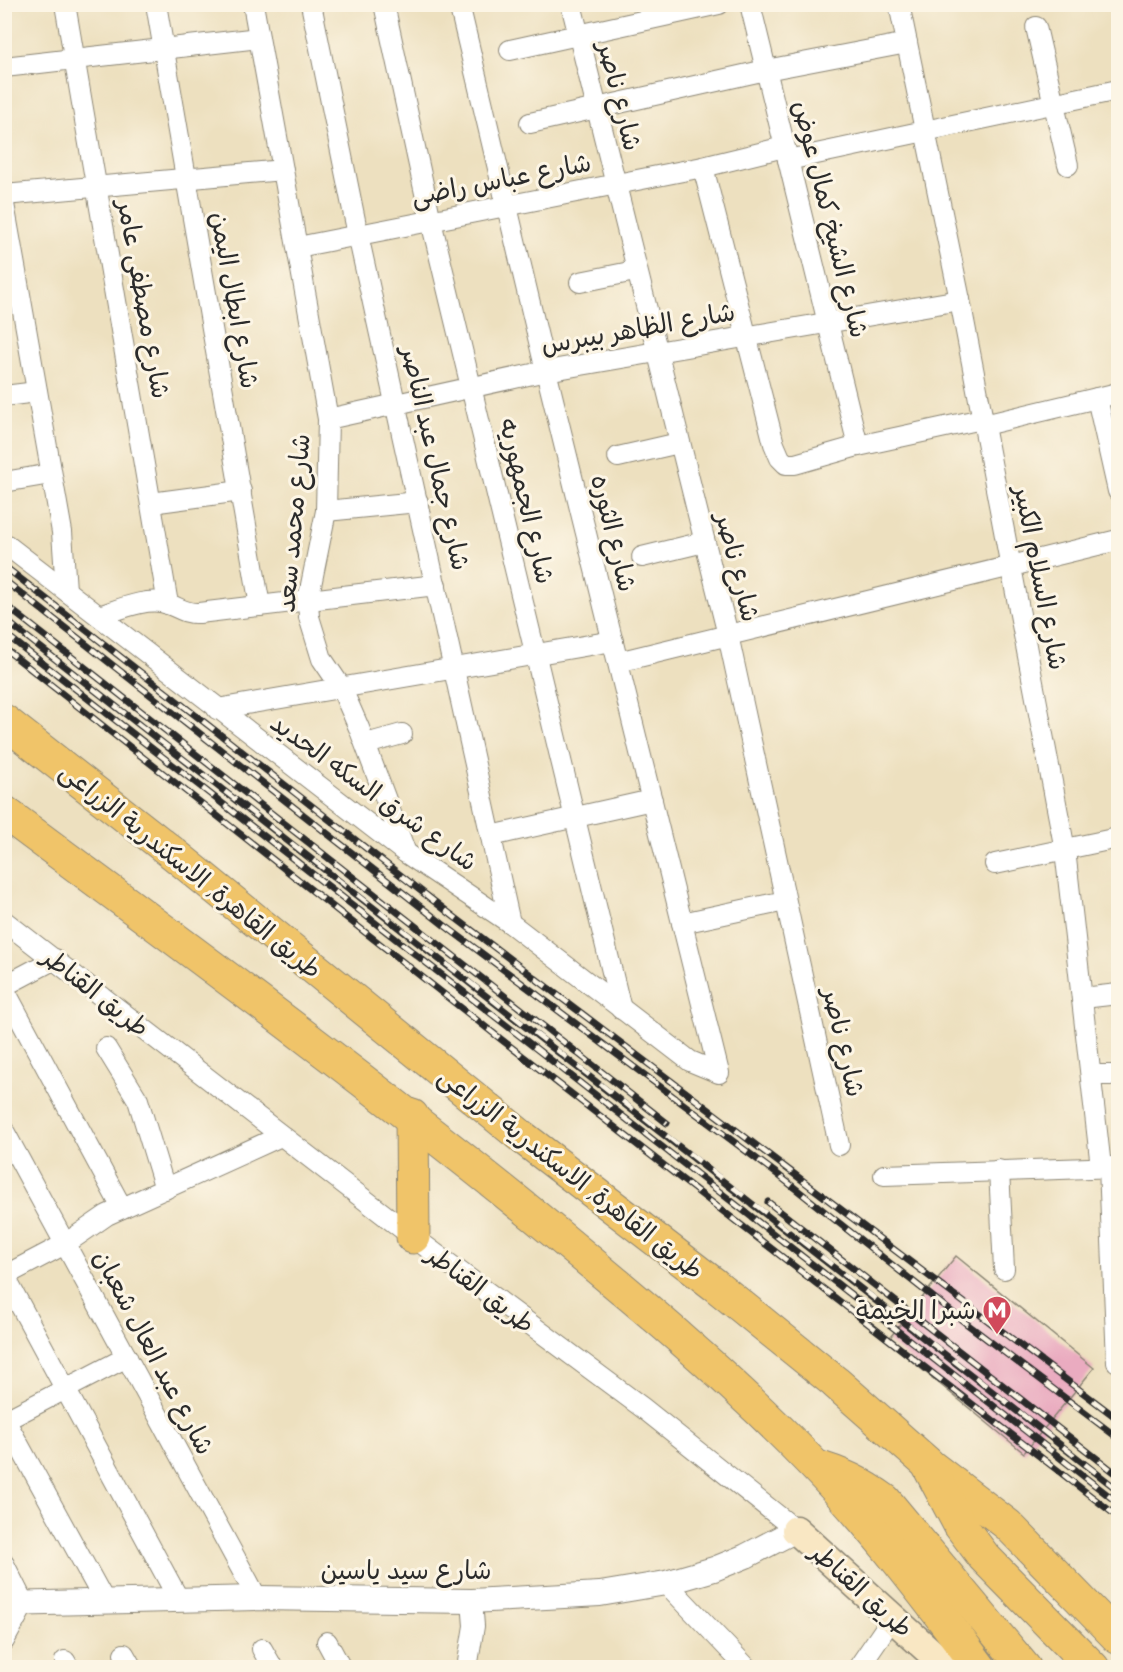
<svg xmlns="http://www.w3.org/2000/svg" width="1123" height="1672" font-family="Caveat,'Playpen Sans Arabic',sans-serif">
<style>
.building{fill:#eaabc0}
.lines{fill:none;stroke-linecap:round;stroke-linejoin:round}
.minor-casing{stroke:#8c8675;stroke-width:22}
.tertiary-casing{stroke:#8c8675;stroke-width:26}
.secondary-casing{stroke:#8c8675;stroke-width:31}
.primary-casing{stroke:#8c8675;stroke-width:34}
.trunk-casing{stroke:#8c8675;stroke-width:35}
.minor{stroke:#fff;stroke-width:20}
.tertiary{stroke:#fff;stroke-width:24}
.secondary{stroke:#f9e7c3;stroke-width:28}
.primary{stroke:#f0c469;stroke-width:32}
.trunk{stroke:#f0c469;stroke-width:33}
.rail-casing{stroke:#2b2b2b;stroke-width:7}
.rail{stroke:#fcf5e5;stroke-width:4.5;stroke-dasharray:14;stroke-linecap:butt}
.labels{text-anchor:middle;stroke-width:6;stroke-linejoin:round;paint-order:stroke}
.street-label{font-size:26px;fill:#2b2b2b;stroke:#fcf5e5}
.poi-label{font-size:26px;fill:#2b2b2b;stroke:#fcf5e5;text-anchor:end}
</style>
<rect width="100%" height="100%" fill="#fcf5e5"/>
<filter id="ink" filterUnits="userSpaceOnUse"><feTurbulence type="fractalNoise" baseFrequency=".0167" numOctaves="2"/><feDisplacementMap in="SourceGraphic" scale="12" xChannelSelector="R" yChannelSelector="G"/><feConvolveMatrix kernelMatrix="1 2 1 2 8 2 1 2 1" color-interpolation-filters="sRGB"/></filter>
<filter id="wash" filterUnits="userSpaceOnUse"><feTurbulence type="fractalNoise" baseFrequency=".008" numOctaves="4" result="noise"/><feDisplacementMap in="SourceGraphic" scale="24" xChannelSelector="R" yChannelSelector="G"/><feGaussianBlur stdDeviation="1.35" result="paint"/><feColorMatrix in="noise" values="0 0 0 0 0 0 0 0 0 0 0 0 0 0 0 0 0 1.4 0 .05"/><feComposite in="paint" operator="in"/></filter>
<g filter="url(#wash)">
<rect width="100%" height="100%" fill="#ede0bf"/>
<g id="blocks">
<!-- building -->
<path class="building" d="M956,1256l138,112 -70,85 -137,-112z"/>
</g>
</g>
<g filter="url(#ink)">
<use href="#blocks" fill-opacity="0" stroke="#8c8675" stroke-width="1.5"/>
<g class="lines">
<!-- minor casing -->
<g class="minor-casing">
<g id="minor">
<path d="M65,4l103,600"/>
<path d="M156,4l104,602"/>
<path d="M253,4l75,415 -2,92 -18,89 1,17 13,42 19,28 18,41 47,125"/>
<path d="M311,4l47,231 152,688"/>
<path d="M384,4l47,217 190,788"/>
<path d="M571,4l157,631 111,510"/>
<path d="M750,4l108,442"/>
<path d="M899,4l61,296 105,550 36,317"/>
<path d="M1036,27l32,138"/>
<path d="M510,50l209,-46"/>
<path d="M4,67l255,-29"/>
<path d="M530,123l236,-53 141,-27"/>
<path d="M788,160l330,-70"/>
<path d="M703,167l71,277 6,14 6,6h9l63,-18 124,-27"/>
<path d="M4,195l279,-25"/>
<path d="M4,204l58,328 4,58"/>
<path d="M298,247l405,-80 81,-20"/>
<path d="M580,282l55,-11"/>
<path d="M4,396l33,-4"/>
<path d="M1097,398l21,93"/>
<path d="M328,419l218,-48 414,-71"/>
<path d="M984,425l134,-32"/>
<path d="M618,457l61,-14"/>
<path d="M4,482l47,-8"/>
<path d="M151,503l90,-12"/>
<path d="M326,511l92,-9"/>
<path d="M4,543l402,310 104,70 180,138 29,12 -173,-702 -87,-367"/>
<path d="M642,557l62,-15"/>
<path d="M99,616c19,-6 49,-20 69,-12 12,4 18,10 31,9l237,-28"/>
<path d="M618,662l500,-122"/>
<path d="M217,709l396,-68"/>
<path d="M366,744l36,-10"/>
<path d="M491,836l161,-36"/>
<path d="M995,864l123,-26"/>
<path d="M4,921l409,316 230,171 153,122"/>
<path d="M682,923l103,-22"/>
<path d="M4,986l51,-27"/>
<path d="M4,989l118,219"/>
<path d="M1083,998l35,-4"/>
<path d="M106,1048l32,52 27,89"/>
<path d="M1092,1075h26"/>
<path d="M4,1131l253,467"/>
<path d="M1109,1167l8,195"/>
<path d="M999,1170l5,99"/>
<path d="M884,1175l234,-8"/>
<path d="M4,1275l175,325"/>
<path d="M4,1276l61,-32 42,-29 174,-79"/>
<path d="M4,1418l101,184"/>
<path d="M4,1421l123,-64"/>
<path d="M4,1564l20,40 -20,37"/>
<path d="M666,1583l81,85"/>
<path d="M327,1642l14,26"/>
<path d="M262,1649l11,19"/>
<path d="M124,1654l8,14"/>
<path d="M65,1661l4,7"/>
<path d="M467,1668l7,-42 -2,-25"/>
<path d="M858,1668l35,-51"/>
</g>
</g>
<!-- tertiary casing -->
<g class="tertiary-casing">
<path id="tertiary" d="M4,1604l253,-6 215,3 128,-7 66,-11 48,-14 32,-13 50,-26"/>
</g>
<!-- secondary casing -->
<g class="secondary-casing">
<path id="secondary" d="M796,1530l152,138"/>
</g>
<!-- primary casing -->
<g class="primary-casing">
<g id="primary">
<path d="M927,1463l81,62 110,113"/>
<path d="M815,1466c27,7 48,18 70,34l140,168"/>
</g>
</g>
<!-- trunk casing -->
<g class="trunk-casing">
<g id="trunk">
<path d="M4,721l171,134 347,282 193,148 120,97 92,81 33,62 24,32 109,111"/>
<path d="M4,812c179,133 359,265 532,405 96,79 192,158 278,248 61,63 114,133 166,203"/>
<path d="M412,1116l1,121"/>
</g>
</g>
<!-- minor -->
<use href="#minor" class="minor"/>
<!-- tertiary -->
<use href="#tertiary" class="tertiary"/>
<!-- secondary -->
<use href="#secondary" class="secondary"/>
<!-- primary -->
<use href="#primary" class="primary"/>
<!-- trunk -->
<use href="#trunk" class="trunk"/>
<!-- rail casing -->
<g class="rail-casing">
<g id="rail">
<path d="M4,566l449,350 665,503"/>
<path d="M4,580l440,345 333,249 190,150 151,114"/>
<path d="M4,604l663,519"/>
<path d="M4,619c372,291 745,579 1114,871"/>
<path d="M4,633l1114,870"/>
<path d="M4,648l498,392 616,477"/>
<path d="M768,1202l350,273"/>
</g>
</g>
<!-- rail -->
<use href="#rail" class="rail"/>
</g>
</g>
<!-- icons -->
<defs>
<g id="metro-pin" transform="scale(1.5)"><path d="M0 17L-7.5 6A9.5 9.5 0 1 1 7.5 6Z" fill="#d1495b" stroke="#fcf5e5"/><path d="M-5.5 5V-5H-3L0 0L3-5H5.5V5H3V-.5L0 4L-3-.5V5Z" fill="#fff"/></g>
</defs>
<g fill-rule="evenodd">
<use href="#metro-pin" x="997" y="1310"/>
</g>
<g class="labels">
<!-- street labels -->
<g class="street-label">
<text transform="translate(620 96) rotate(76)" y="9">شارع ناصر</text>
<text transform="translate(501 179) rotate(-11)" y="9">شارع عباس راضى</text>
<text transform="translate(831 219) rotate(76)" y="9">شارع الشيخ كمال عوض</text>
<text transform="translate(144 299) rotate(80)" y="9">شارع مصطفى عامر</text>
<text transform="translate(235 300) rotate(80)" y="9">شارع ابطال اليمن</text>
<text transform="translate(638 328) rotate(-10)" y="9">شارع الظاهر بيبرس</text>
<text transform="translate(436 458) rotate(77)" y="9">شارع جمال عبد الناصر</text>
<text transform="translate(527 501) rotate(77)" y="9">شارع الجمهوريه</text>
<text transform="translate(293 523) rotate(-85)" y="9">شارع محمد سعد</text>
<text transform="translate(614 533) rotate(76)" y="9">شارع الثوره</text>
<text transform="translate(738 567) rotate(76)" y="9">شارع ناصر</text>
<text transform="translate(1041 578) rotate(79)" y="9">شارع السلام الكبير</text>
<text transform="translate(374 792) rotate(36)" y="9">شارع شرق السكه الحديد</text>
<text transform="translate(191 870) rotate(39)" y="9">طريق القاهرة, الاسكندرية الزراعى</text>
<text transform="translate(96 992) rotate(38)" y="9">طريق القناطر</text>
<text transform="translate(844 1042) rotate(77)" y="9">شارع ناصر</text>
<text transform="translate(571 1173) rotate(38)" y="9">طريق القاهرة, الاسكندرية الزراعى</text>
<text transform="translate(481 1289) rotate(37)" y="9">طريق القناطر</text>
<text transform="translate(154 1352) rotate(62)" y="9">شارع عبد العال شعبان</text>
<text x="406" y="1579">شارع سيد ياسين</text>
<text transform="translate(862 1590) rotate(42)" y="9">طريق القناطر</text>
</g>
<!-- poi labels -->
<g class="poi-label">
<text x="976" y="1319">شبرا الخيمة</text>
</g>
</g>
<!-- margin -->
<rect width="1123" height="1672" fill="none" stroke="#fcf5e5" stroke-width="24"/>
</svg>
